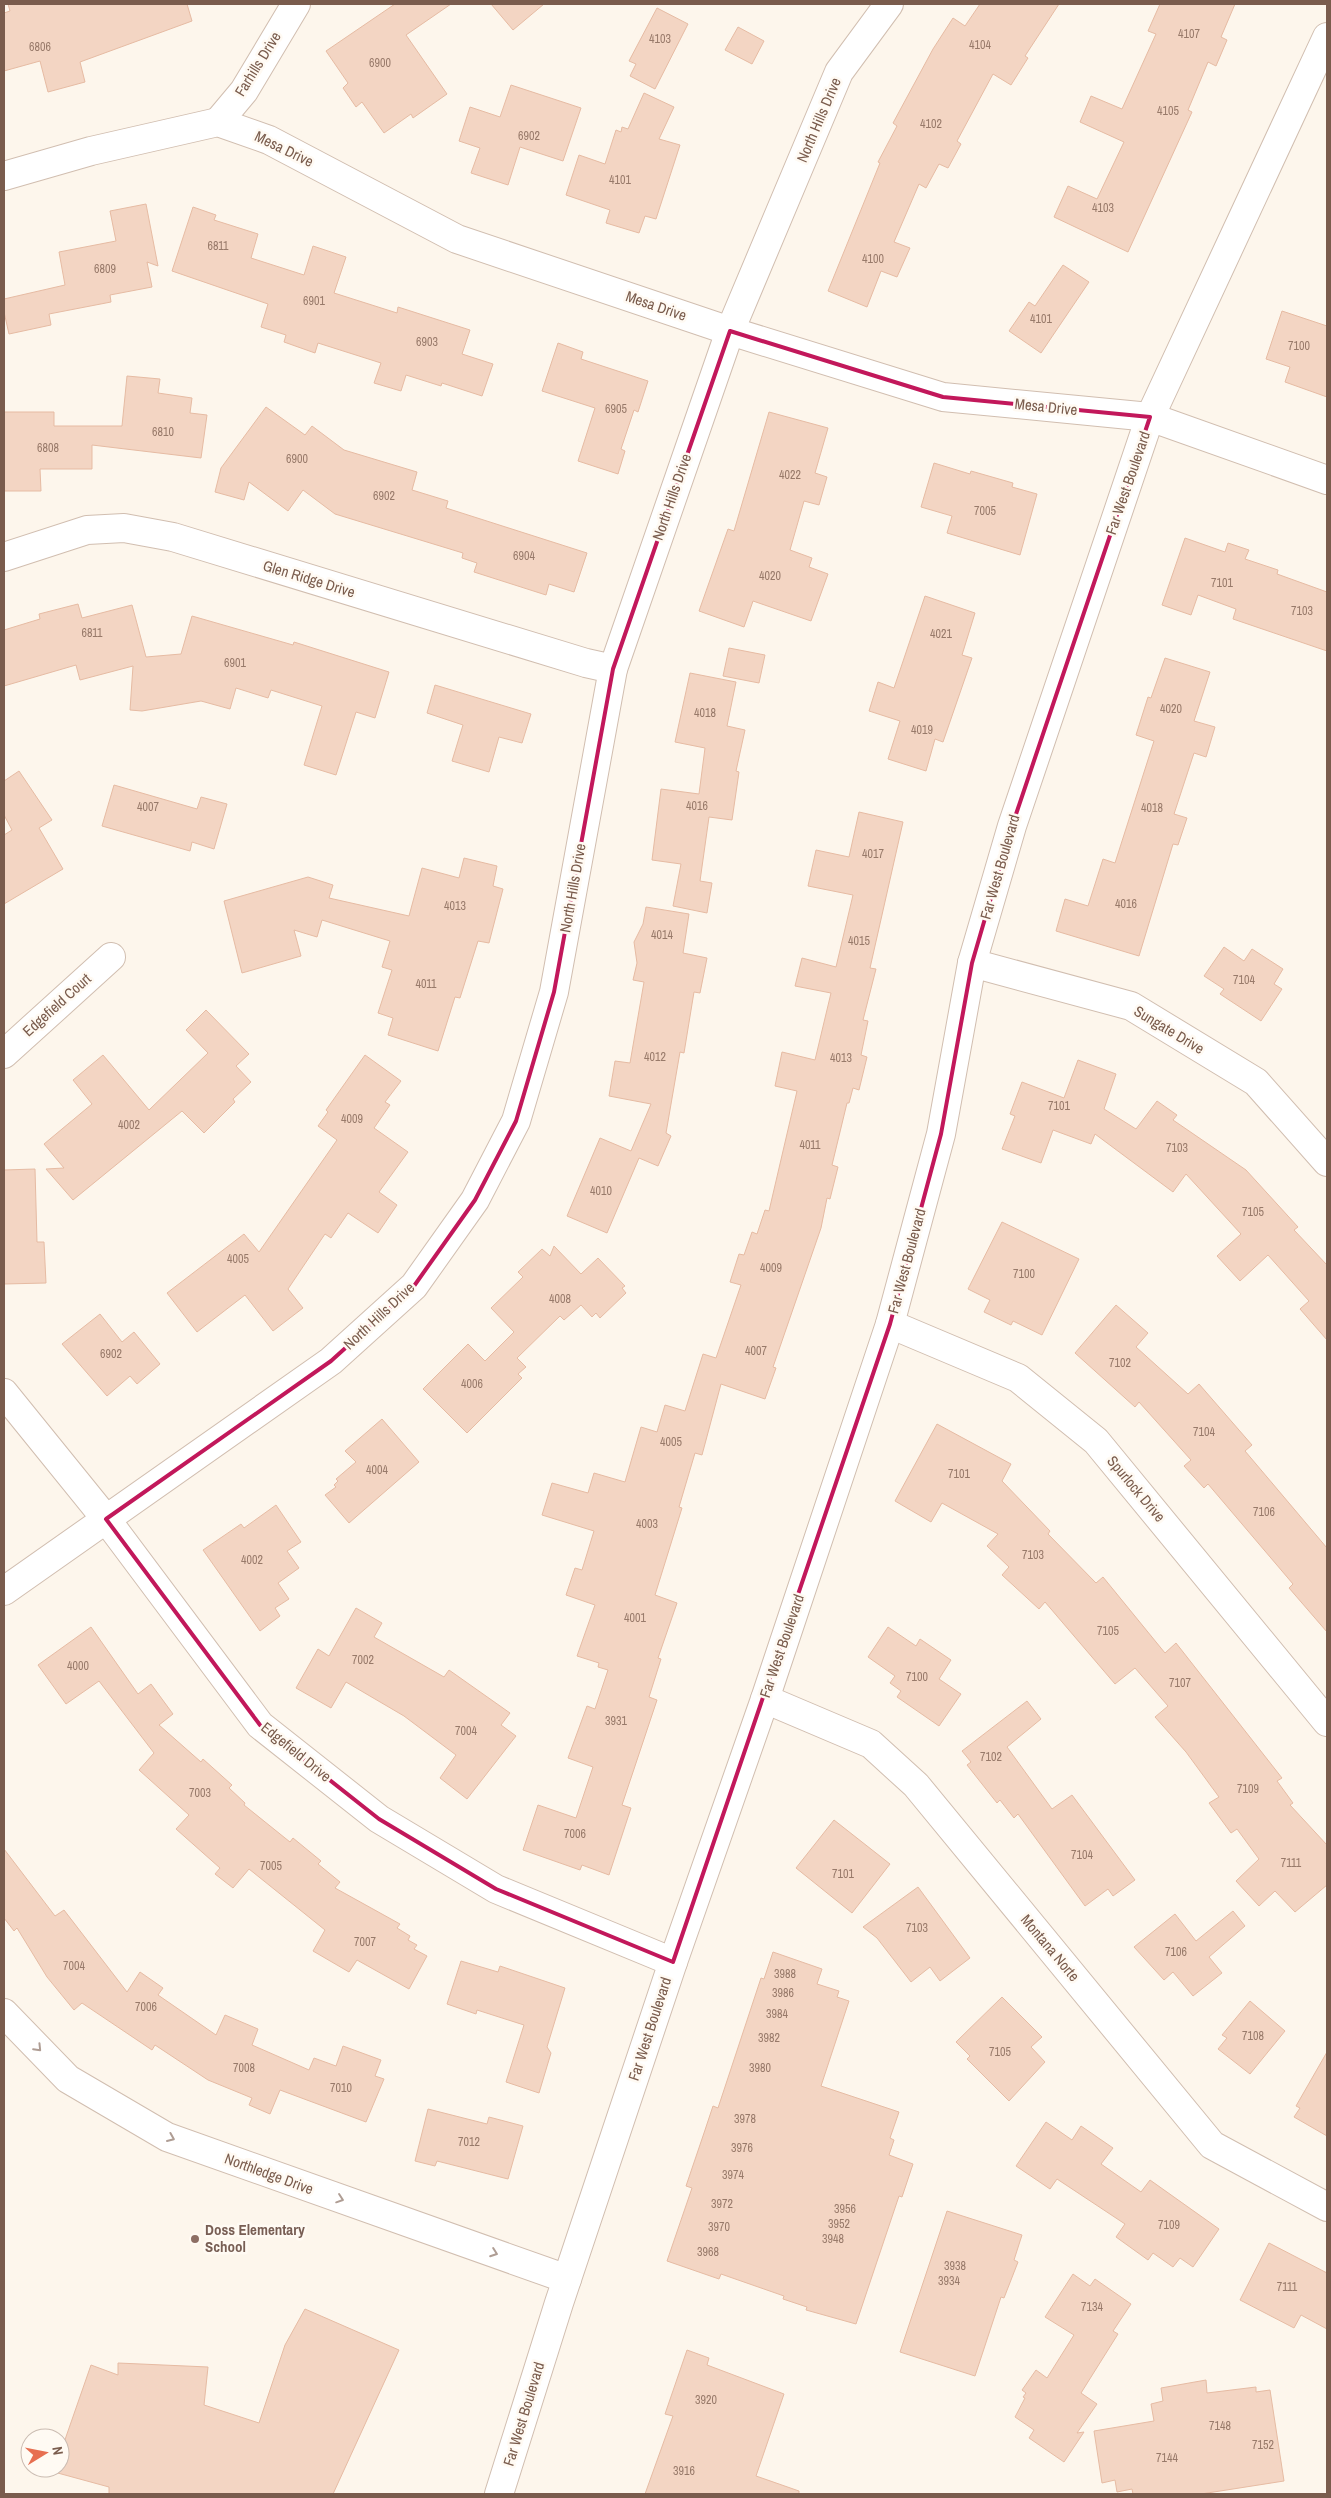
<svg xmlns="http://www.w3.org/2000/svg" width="1331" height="2498" font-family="'Archivo Narrow',sans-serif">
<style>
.building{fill:#f3d5c3;stroke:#e6bba3}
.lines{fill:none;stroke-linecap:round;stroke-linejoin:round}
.minor-casing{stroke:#d1beb0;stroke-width:30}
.tertiary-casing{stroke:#d1beb0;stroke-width:30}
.minor{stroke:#fff;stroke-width:28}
.tertiary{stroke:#fff;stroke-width:28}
.oneway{stroke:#af9d94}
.marked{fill:none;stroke:#c2185b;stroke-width:4;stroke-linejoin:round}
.education-dot{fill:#8d6e63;stroke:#fffaf3;stroke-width:2}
.labels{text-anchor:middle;stroke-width:5;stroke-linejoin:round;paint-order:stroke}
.number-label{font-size:12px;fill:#987a6a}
.street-label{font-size:15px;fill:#7a5c4d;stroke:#fffaf3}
.education-label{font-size:15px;font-weight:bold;fill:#785e54;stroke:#fffaf3;text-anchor:start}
</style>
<rect width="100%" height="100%" fill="#fdf6ec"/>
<!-- building -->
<g class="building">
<path d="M8,4h179l5,17 -112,41 5,20 -37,10 -8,-31 -36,10v-58l6,-2z"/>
<path d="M395,4h56l-45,31 41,59 -34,24 -2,-4 -27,19 -22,-31 -6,5 -13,-19 5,-5 -22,-32z"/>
<path d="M491,4h53l-31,26z"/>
<path d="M980,4h79l-34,52 3,2 -17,27 -18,-11 -36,67 4,3 -13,24 -9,-4 -13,24 -7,-4 -25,58 16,6 -13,29 -16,-6 -14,36 -39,-16 52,-128 -2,-1 19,-36 -4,-3 40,-74 20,-31 12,8z"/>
<path d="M1160,4h75l-14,33 6,3 -11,26 -8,-4 -20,48 4,2 -64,140 -74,-35 14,-31 29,13 27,-57 -44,-20 11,-26 31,13 34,-75 -8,-3z"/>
<path d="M657,8l31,16 -33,65 -25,-13 6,-12 -7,-3z"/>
<path d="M738,27l26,14 -12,23 -27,-14z"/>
<path d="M511,85l70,23 -18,53 -43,-14 -12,38 -37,-12 9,-25 -21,-7 11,-34 30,10z"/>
<path d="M644,93l30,14 -15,32 21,6 -24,74 -11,-3 -6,17 -33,-10 4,-13 -44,-15 13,-40 26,9 11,-34 5,2 1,-5 6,2z"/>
<path d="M146,204l12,62 -11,-4 5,25 -42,8 1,7 -62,12 2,11 -42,9 -5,-22v-13l61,-14 -6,-33 57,-11 -6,-30z"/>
<path d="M193,207l23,8 -2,5 44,14 -7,24 53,17 9,-29 33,11 -12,36 63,20 1,-6 72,23 -8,24 31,10 -11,32 -40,-13 -1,3 -35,-11 -5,16 -27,-8 7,-20 -63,-20 -3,10 -31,-11 2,-7 -25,-8 7,-23 -96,-33z"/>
<path d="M1063,265l26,17 -48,71 -32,-22 20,-29 6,4z"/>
<path d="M1282,311l45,15v71l-42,-15 5,-15 -24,-8z"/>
<path d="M558,343l25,9 -2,7 67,22 -10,31 -4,-2 -13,39 4,2 -7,23 -40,-13 17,-53 -53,-17z"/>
<path d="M127,376l33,3 -2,14 34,5 -2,15 17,2 -6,43 -109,-13v24h-52l1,22h-37v-79h50v14h68z"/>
<path d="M266,407l39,28 7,-9 32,24 73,22 -5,18 36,11 -2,7 141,45 -13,39 -25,-8 -3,11 -72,-23 3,-9 -15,-5 1,-5 -128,-39 -32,-24 -15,21 -39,-29 -5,18 -29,-8 6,-24z"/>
<path d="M769,412l59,16 -13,45 12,4 -8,28 -15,-4 -14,49 22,8 -3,9 19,7 -17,47 -58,-20 -9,26 -45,-16 29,-82 6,2z"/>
<path d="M934,463l36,11 1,-3 42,12 -1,4 25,7 -17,61 -73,-22 5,-17 -31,-9z"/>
<path d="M1185,538l40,14 3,-9 21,7 -4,9 33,11 -1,4 50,18v59l-94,-32 3,-10 -38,-14 -7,20 -29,-10z"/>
<path d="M925,596l50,17 -13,42 10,3 -29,84 -8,-3 -9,32 -38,-12 12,-38 -31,-10 9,-29 16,6z"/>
<path d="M78,604l4,14 50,-13 14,52 35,-3 11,-38 101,29 1,-3 95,30 -14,46 -19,-6 -20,63 -32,-10 18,-59 -51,-16 -3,8 -32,-10 -6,21 -29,-8 -59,10 -12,-1 3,-44 -53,14 -4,-15 -72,21v-56l36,-11 -1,-5z"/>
<path d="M729,648l36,7 -6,28 -36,-7z"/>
<path d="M1165,658l45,14 -16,49 21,6 -9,30 -12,-4 -20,61 13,4 -9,27 -5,-1 -34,112 -83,-25 9,-32 23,7 15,-47 12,4 39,-122 -18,-6 12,-38 3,1z"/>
<path d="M690,673l46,9 -9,44 18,4 -9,41 3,1 -7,48 -23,-3 -9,64 12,2 -5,30 -34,-7 8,-42 -29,-4 9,-71 38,5 6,-46 -30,-6z"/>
<path d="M435,685l96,29 -9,29 -23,-6 -10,35 -37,-11 11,-36 -36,-12z"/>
<path d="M19,771l33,49 -13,8 24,41 -59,35v-69l8,-5 -8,-15v-34z"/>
<path d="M114,785l83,24 4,-12 26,7 -13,45 -22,-7 -2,9 -88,-25z"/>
<path d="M859,812l44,10 -33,146 6,1 -13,51 5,1 -7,34 6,2 -8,33 -6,-2 -4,15h-2l-15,62 6,2 -8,32 -3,-1 -6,30 -48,139 3,1 -11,31 -44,-15 -19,71 -7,-2 -16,54 3,1 -27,87 22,8 -19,55 3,1 -12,38 8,3 -35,105 9,3 -22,67 -27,-10 -2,5 -57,-20 15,-45 38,13 17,-51 -25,-9 19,-52 8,3 13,-39 -10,-3 1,-4 -22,-7 18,-51 -29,-10 9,-27 7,2 12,-39 -52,-16 10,-32 36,10 6,-20 31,9 16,-55 16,5 8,-27 20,6 18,-57 13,4 25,-73 -11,-3 9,-28 5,1 8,-23 5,2 8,-24 4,1 28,-120 -22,-5 7,-34 33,8 16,-67 -36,-7 7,-28 34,9 17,-72 -45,-9 8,-36 33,7z"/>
<path d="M464,858l33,8 -4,20 10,3 -14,54 -11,-2 -18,57 -5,-1 -17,54 -50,-16 5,-17 -15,-5 14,-43 -10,-3 8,-26 -68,-21 -5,17 -23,-7 7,26 -59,17 -18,-72 84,-24 25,8 -4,13 80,18 13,-48 37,10z"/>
<path d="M646,907l43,7 -6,39 24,5 -7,35 -6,-1 -10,61 -4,-1 -14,81 5,3 -13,30 -19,-8 -32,75 -40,-17 33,-78 31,13 20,-47 -42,-8 6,-35 15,2 14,-81 -11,-2 4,-17 -3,-21 9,-18z"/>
<path d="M1224,947l20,14 8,-12 31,20 -9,15 8,5 -21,32 -41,-27 4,-5 -20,-13z"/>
<path d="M206,1010l43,44 -13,12 15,16 -18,17 2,3 -31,31 -22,-22 -109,89 -27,-31 18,-1 -20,-24 48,-40 -19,-24 30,-25 46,55 59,-57 -22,-23z"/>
<path d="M365,1055l36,26 -16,21 5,3 -16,23 34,24 -29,40 18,13 -19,28 -30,-20 -17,25 -6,-4 -37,55 15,19 -30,23 -28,-36 -48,37 -30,-39 77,-59 15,18 78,-112 -19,-14 10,-14 -2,-2z"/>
<path d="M1078,1060l38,14 -12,35 32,20 21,-28 20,14 -4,5 73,50 52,57 -4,3 33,35v75l-27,-31 9,-8 -41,-46 -28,26 -23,-25 24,-22 -55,-60 -13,18 -78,-58 -4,10 -38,-14 -12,33 -39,-14 13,-33 -5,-2 12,-32 42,16z"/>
<path d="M35,1169l2,73h7l2,41 -42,1v-114z"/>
<path d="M1002,1222l77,37 -37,76 -29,-14 -2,4 -27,-13 6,-12 -22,-11z"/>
<path d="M554,1246l27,28 17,-16 27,28 -3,2 4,5 -26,25 -4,-5 -4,4 -11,-12 -17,15 -4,-4 -43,42 9,9 -8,7 4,4 -55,55 -44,-44 45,-45 17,17 29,-29 -23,-24 32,-31 -5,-5 24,-23 8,7z"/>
<path d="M1116,1305l32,28 -12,14 52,47 11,-10 53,61 -7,6 82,97v84l-38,-44 4,-4 -85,-100 -4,4 -20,-22 7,-6 -52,-58 -4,5 -60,-54z"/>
<path d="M100,1314l22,28 12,-10 26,32 -23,20 -7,-8 -23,20 -45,-52z"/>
<path d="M382,1419l37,43 -70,61 -24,-28 11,-8 -2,-2 4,-4 -2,-2 20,-17 -11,-11z"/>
<path d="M937,1424l74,40 -9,17 48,50 -2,3 48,49 7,-6 62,76 11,-10 106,135 -5,3 16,22 -3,2 37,40v40l-32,27 -20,-21 -16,15 -23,-25 23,-22 -22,-30 -6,4 -22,-30 10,-6 -33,-45 -31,-35 13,-11 -33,-38 -20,16 -70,-82 -6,7 -37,-34 7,-8 -22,-21 11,-12 -56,-31 -11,19 -36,-21z"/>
<path d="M276,1505l25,37 -14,9 12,17 -21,15 11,16 -14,9 5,8 -20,15 -57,-81 38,-26 3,4z"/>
<path d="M356,1608l26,15 -8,14 70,40 5,-7 61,43 -9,12 15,11 -49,63 -27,-21 16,-23 -52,-39 -58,-34 -15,26 -35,-20 22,-39 11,7z"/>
<path d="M91,1627l47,67 13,-10 22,30 -14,11 42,37 2,-3 29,26 -3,3 16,15 -1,2 46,37 3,-4 28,23 -3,3 22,18 -5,6 65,36 -3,4 13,8 -2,4 9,5 -3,4 13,7 -18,33 -52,-29 -8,12 -36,-21 12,-21 -76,-61 -16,19 -18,-14 5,-6 -44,-39 13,-14 -50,-45 15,-17 -55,-72 -33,23 -28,-39z"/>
<path d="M888,1627l28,19 4,-7 31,21 -12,19 22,15 -22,32 -42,-29 4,-6 -11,-8 5,-7 -27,-19z"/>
<path d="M1027,1701l14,18 -34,28 45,62 20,-14 63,85 -22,16 -5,-7 -23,17 -67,-92 -4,4 -14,-18 -3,3 -30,-38 4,-3 -9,-11z"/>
<path d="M834,1820l56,44 -38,49 -56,-45z"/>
<path d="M4,1849l51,67 9,-6 63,82 13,-20 23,16 -5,7 58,40 9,-20 33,14 -6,16 57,25 5,-12 22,8 7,-20 38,14 -6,16 9,3 -18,43 -86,-32 -10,24 -21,-9 3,-7 -44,-18 -53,-35 -3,5 -70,-47 -8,7 -27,-33 -30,-49 -3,3 -10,-13z"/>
<path d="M918,1887l52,71 -30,23 -10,-14 -19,15 -34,-44 -14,-11z"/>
<path d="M1233,1911l12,15 -36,31 13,16 -29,23 -20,-24 -9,8 -30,-33 41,-33 21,27z"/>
<path d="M773,1952l49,17 -5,15 22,7 -2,6 12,4 -28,85 78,26 -9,26 4,2 -5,15 24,9 -11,33 -3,-1 -43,128 -50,-14 1,-3 -24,-8 1,-3 -63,-22 -2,5 -52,-18 25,-73 -6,-2 18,-53 9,-27 5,2 43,-130 3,1z"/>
<path d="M461,1961l37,11 2,-6 65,22 -18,59 4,6 -12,40 -33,-11 18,-57 -47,-15 -1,4 -29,-10z"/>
<path d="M1002,1997l40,40 -11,10 14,15 -36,39 -42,-42 3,-3 -14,-14z"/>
<path d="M1250,2001l35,30 -35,43 -32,-25 9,-11 -5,-3z"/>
<path d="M1327,2052v84l-33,-19 6,-9 -4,-2z"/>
<path d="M428,2109l59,15 2,-7 34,9 -15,53 -71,-18 -2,5 -20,-5z"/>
<path d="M1046,2122l26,18 9,-14 32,22 -12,16 40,28 9,-12 69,49 -26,38 -13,-9 -7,9 -20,-14 -5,7 -32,-23 9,-13 -68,-45 -7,10 -34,-23z"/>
<path d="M947,2211l75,24 -8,25 4,2 -14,36 -3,-1 -26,79 -75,-24z"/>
<path d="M1269,2243l58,30v56l-26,-14 -7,13 -54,-28z"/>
<path d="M1073,2274l17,12 5,-7 36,25 -18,27 5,3 -37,59 16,11 -20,29 7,-1 -20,30 -35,-24 5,-8 -19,-13 10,-19 -2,-1 3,-4 -4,-3 14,-20 11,8 27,-43 -29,-18z"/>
<path d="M305,2309l94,41 -66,144h-224v-7l-55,-15 1,-4h5v-14l31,-89 27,10v-12l90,4 -4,38 55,18 26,-78z"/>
<path d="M687,2350l22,8 -2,7 77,29 -28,82 43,15v3h-154l28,-78 -8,-2z"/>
<path d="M1206,2380l1,13 49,-6v5l14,-2 14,91 -83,13h-68l-1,-5 -15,3 -2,-12 -13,3 -8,-52 60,-10 -3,-17 12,-3 -2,-13z"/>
</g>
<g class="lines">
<!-- minor casing -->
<g class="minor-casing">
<g id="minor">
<path d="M218,122l26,-31 52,-87"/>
<path d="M730,331l109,-259 50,-68"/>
<path d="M4,557l83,-27 37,-2 49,9 413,126 27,6"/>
<path d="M972,963l159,43 125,76 71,80"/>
<path d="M4,1054l107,-97"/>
<path d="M890,1324l128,54 78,63 231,281"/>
<path d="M4,1393l102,126 154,206 119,94 117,70 177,73"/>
<path d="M765,1699l106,45 45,41 296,360 115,62"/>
<path d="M4,2013l64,66 99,58 400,142"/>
</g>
</g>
<!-- tertiary casing -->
<g class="tertiary-casing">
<g id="tertiary">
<path d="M4,176l87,-25 127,-29 51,18 188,99 273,92 213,66 207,20 177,63"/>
<path d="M4,1591l327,-230 83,-75 61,-86 41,-79 38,-129 59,-323 117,-338"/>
<path d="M499,2494l60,-191 114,-341 92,-263 125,-375 51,-190 31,-171 40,-137 138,-409 177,-380"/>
</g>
</g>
<!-- minor -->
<use href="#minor" class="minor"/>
<!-- tertiary -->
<use href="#tertiary" class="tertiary"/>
</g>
<!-- one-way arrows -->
<defs><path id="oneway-chevron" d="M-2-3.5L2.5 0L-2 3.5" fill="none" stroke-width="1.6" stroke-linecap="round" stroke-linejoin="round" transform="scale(1.25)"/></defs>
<g class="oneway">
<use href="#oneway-chevron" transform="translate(38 2048) rotate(46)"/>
<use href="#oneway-chevron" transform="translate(171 2138) rotate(23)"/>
<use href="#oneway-chevron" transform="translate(340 2199) rotate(19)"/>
<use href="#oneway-chevron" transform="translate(494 2253) rotate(20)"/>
</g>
<!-- marked area -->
<path class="marked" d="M730,331l213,66 207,20 -138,409 -40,137 -31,171 -51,190 -217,638 -177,-73 -117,-70 -119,-94 -154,-206 225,-158 83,-75 61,-86 41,-79 38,-129 59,-323z"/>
<!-- markers -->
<circle class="education-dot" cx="195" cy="2239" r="5"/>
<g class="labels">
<!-- number labels -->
<g class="number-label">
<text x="1189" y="38">4107</text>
<text x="660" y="43">4103</text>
<text x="980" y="49">4104</text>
<text x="40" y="51">6806</text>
<text x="380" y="67">6900</text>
<text x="1168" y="115">4105</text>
<text x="931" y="128">4102</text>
<text x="529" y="140">6902</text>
<text x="620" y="184">4101</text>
<text x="1103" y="212">4103</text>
<text x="218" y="250">6811</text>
<text x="873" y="263">4100</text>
<text x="105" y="273">6809</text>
<text x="314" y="305">6901</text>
<text x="1041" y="323">4101</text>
<text x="427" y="346">6903</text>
<text x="1299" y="350">7100</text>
<text x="616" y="413">6905</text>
<text x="163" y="436">6810</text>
<text x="48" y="452">6808</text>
<text x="297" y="463">6900</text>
<text x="790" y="479">4022</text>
<text x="384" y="500">6902</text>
<text x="985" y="515">7005</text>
<text x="524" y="560">6904</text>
<text x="770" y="580">4020</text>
<text x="1222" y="587">7101</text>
<text x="1302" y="615">7103</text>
<text x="92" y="637">6811</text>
<text x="941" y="638">4021</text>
<text x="235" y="667">6901</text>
<text x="1171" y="713">4020</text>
<text x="705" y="717">4018</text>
<text x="922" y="734">4019</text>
<text x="697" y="810">4016</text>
<text x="148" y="811">4007</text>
<text x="1152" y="812">4018</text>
<text x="873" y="858">4017</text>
<text x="1126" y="908">4016</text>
<text x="455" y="910">4013</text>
<text x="662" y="939">4014</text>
<text x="859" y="945">4015</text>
<text x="1244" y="984">7104</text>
<text x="426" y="988">4011</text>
<text x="655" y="1061">4012</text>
<text x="841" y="1062">4013</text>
<text x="1059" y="1110">7101</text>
<text x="352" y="1123">4009</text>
<text x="129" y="1129">4002</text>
<text x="810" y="1149">4011</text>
<text x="1177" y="1152">7103</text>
<text x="601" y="1195">4010</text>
<text x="1253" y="1216">7105</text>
<text x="238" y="1263">4005</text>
<text x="771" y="1272">4009</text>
<text x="1024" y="1278">7100</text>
<text x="560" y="1303">4008</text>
<text x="756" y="1355">4007</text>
<text x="111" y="1358">6902</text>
<text x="1120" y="1367">7102</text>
<text x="472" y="1388">4006</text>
<text x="1204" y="1436">7104</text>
<text x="671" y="1446">4005</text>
<text x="377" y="1474">4004</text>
<text x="959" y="1478">7101</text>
<text x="1264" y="1516">7106</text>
<text x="647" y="1528">4003</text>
<text x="1033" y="1559">7103</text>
<text x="252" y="1564">4002</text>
<text x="635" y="1622">4001</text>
<text x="1108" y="1635">7105</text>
<text x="363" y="1664">7002</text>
<text x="78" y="1670">4000</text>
<text x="917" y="1681">7100</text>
<text x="1180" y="1687">7107</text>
<text x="616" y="1725">3931</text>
<text x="466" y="1735">7004</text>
<text x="991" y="1761">7102</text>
<text x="1248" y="1793">7109</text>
<text x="200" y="1797">7003</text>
<text x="575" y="1838">7006</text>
<text x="1082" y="1859">7104</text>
<text x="1291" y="1867">7111</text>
<text x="271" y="1870">7005</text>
<text x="843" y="1878">7101</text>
<text x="917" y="1932">7103</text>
<text x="365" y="1946">7007</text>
<text x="1176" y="1956">7106</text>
<text x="74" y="1970">7004</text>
<text x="785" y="1978">3988</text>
<text x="783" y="1997">3986</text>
<text x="146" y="2011">7006</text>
<text x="777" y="2018">3984</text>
<text x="1253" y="2040">7108</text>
<text x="769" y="2042">3982</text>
<text x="1000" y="2056">7105</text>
<text x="244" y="2072">7008</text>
<text x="760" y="2072">3980</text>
<text x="341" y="2092">7010</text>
<text x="745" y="2123">3978</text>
<text x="469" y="2146">7012</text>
<text x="742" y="2152">3976</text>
<text x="733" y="2179">3974</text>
<text x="722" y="2208">3972</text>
<text x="845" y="2213">3956</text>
<text x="839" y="2228">3952</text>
<text x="1169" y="2229">7109</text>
<text x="719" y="2231">3970</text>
<text x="833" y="2243">3948</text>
<text x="708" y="2256">3968</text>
<text x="955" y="2270">3938</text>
<text x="949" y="2285">3934</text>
<text x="1287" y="2291">7111</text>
<text x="1092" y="2311">7134</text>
<text x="706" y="2404">3920</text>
<text x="1220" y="2430">7148</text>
<text x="1263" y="2449">7152</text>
<text x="1167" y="2462">7144</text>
<text x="684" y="2475">3916</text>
</g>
<!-- street labels -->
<g class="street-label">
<text transform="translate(258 64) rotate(-58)" y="5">Farhills Drive</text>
<text transform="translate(819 120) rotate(-67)" y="5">North Hills Drive</text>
<text transform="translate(284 149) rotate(26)" y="5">Mesa Drive</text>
<text transform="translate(656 306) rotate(19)" y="5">Mesa Drive</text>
<text transform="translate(1046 407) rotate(6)" y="5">Mesa Drive</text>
<text transform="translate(1128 483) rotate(-71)" y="5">Far West Boulevard</text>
<text transform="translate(672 497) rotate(-71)" y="5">North Hills Drive</text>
<text transform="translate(309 579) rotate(17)" y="5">Glen Ridge Drive</text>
<text transform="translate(1000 867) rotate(-74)" y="5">Far West Boulevard</text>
<text transform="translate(573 888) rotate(-80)" y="5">North Hills Drive</text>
<text transform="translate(57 1005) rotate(-42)" y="5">Edgefield Court</text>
<text transform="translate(1169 1030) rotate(31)" y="5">Sungate Drive</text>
<text transform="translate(907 1261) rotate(-75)" y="5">Far West Boulevard</text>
<text transform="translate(379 1316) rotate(-43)" y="5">North Hills Drive</text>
<text transform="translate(1136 1489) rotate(50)" y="5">Spurlock Drive</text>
<text transform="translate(782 1646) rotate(-71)" y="5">Far West Boulevard</text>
<text transform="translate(296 1752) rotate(39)" y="5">Edgefield Drive</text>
<text transform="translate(1050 1948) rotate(50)" y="5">Montana Norte</text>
<text transform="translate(650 2029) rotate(-72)" y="5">Far West Boulevard</text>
<text transform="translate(269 2174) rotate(20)" y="5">Northledge Drive</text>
<text transform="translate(524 2414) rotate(-73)" y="5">Far West Boulevard</text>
</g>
<!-- education labels -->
<g class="education-label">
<text x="205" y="2235">Doss Elementary<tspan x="205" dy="17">School</tspan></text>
</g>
</g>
<!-- border -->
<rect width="1331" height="2498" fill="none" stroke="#7a5c4d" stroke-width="10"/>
<!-- north arrow -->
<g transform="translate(45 2453) rotate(80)"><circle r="24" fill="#fffaf3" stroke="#cabbb1"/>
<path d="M0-4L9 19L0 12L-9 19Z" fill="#e76f51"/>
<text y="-8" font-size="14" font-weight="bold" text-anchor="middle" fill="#7a5c4d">N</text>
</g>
</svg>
